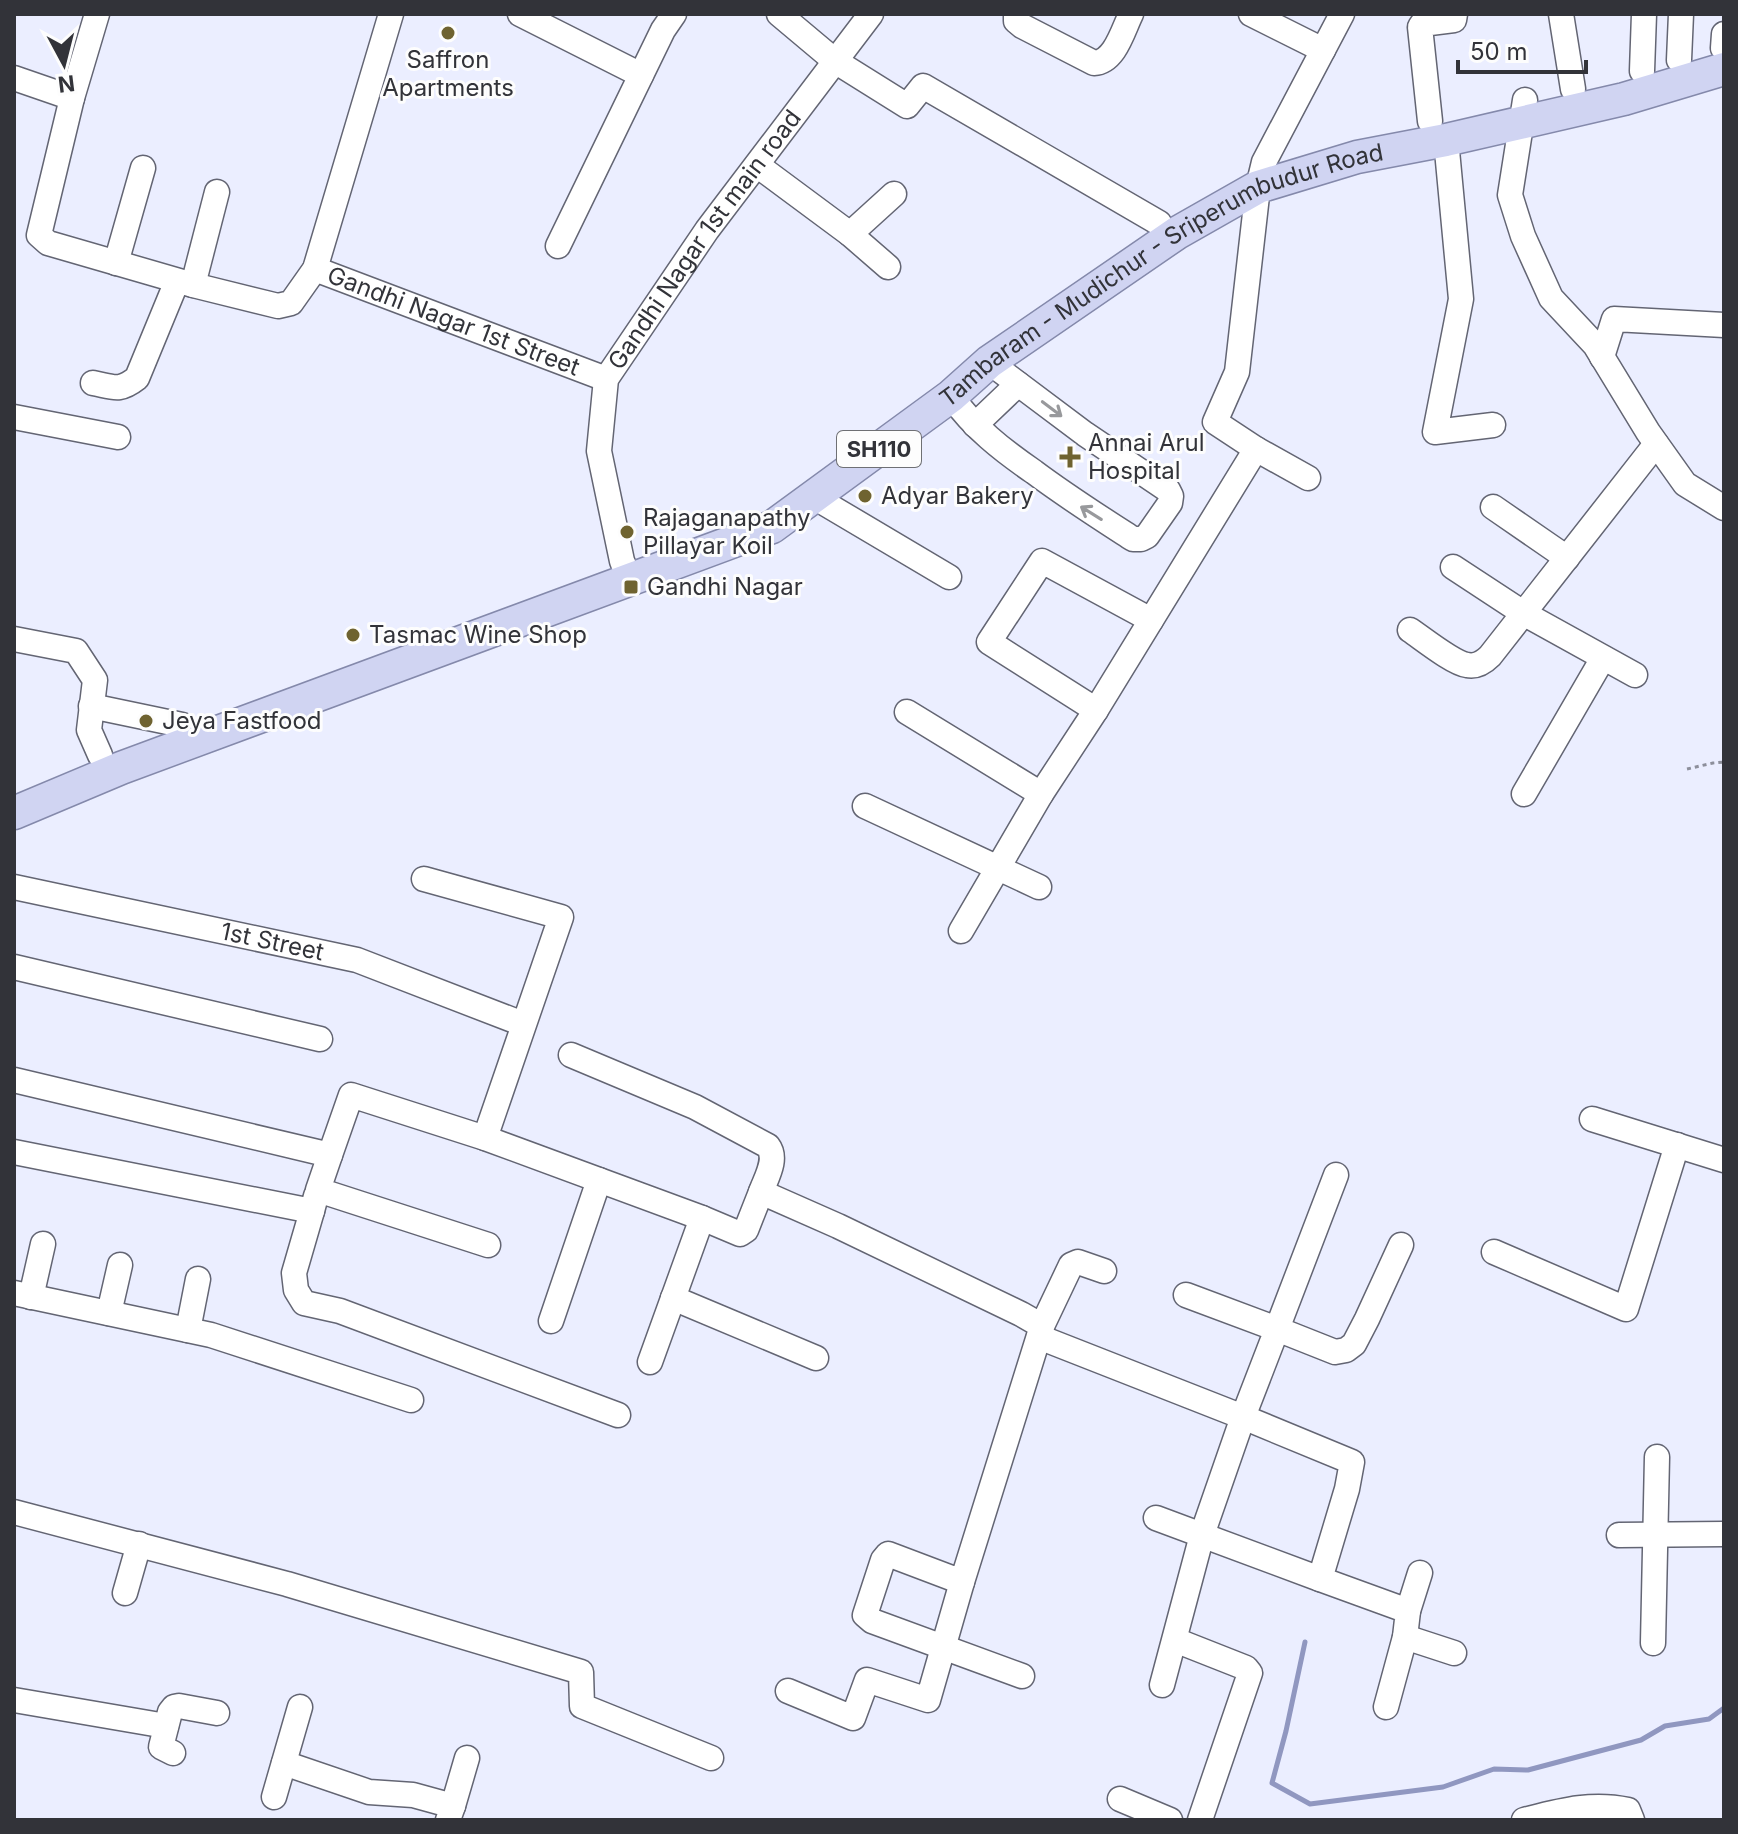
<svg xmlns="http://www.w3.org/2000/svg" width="1738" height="1834" font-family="Inter,sans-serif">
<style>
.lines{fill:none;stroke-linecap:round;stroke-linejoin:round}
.stream{stroke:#9097c0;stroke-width:5}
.minor-casing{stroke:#636573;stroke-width:27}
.major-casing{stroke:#8489ab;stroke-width:35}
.path{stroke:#8d8f9b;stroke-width:3;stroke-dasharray:4 4;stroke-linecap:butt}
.minor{stroke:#fff;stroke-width:24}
.major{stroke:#d0d4f2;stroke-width:32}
.oneway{stroke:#98999c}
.poi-dot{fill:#6f6330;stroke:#fdfdfd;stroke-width:3}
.labels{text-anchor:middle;stroke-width:6;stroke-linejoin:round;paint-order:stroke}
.shield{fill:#fdfdfd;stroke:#6f7074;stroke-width:2}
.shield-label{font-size:22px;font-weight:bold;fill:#323339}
.poi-label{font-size:24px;fill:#323339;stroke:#fdfdfd;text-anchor:start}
.street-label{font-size:24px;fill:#323339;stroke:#fdfdfd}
</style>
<rect width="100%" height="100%" fill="#ebeeff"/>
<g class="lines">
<!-- stream -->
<path class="stream" d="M1305,1642l-19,89 -14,52 38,21 133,-17 51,-18 34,1 113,-30 24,-14 44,-7 15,-11"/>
<!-- minor casing -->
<g class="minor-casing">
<g id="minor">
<path d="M97,14l-25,84 -33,137 9,8 145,42 85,21 13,-3 24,-34 76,-255"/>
<path d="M520,14l121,61"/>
<path d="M779,14l56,47 72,45 16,-20 236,137"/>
<path d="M1016,14v7l6,5 72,37c21,-1 29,-33 37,-49"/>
<path d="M1251,14l72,36"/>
<path d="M1561,14l12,75"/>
<path d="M1723,48l1,-14"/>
<path d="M1679,60l2,-46"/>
<path d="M1642,71l2,-57"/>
<path d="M14,78l58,20"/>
<path d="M1525,100l-15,95 13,41 28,62 44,47 53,87 37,52 39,24"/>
<path d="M1430,121l-10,-94 2,-3 32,-4 1,-6"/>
<path d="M1446,140l15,159 -26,133 58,-7"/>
<path d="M757,165l93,69 44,-40"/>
<path d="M850,234l38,33"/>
<path d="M558,246l105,-216 11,-16"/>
<path d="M116,263l27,-95"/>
<path id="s1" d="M315,269l291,110"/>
<path d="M193,285l24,-93"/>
<path d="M1602,357l12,-38 110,6"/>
<path d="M93,383c21,4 26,9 44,-5l40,-97"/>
<path d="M951,396c23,32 51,54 83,76 32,24 65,45 99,67h8l6,-3 23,-33 1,-7 -3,-6 -83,-56 -96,-72"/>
<path d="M14,417l104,20"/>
<path d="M975,425l43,-41"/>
<path d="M1308,478l-52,-29 -41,-27 22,-50 21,-185 6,-25 78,-148"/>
<path d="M814,497l135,80"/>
<path d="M1493,507l74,51"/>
<path d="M1453,567l70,46 112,62"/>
<path id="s2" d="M630,580l-8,-19 -23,-110 7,-72 101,-149 164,-216"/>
<path d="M1410,630c12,8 43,33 57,35 9,2 17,-3 23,-9l166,-212"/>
<path d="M14,639l62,12 19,29 -6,50 11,25"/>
<path d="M91,706l91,19"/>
<path d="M1096,710l-107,-68 53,-81 109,59"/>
<path d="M907,712l134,82"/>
<path d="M1524,794l79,-136"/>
<path d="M865,806l174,81"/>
<path d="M424,879l137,38 -76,221"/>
<path id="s3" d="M14,887l343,73 166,64"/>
<path d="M961,931l80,-137 55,-84 160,-261"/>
<path d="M14,967l306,72"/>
<path d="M571,1055l124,52 73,39c10,13 -2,32 -7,46"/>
<path d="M14,1080l316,75 -12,35 170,55"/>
<path d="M1592,1119l132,41"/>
<path d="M14,1152l298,59 4,-15"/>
<path d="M330,1155l21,-60 134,43 217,80 38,16 6,-4 15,-38 77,34 183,88 21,12"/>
<path d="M1336,1175l-59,154 58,23 11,-2 8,-6 13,-25 34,-74"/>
<path d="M312,1211l-18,62 2,17 8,13 36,8 278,104"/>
<path d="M1494,1252l132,57 51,-164"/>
<path d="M14,1293l197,42 200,65"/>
<path d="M1186,1295l91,34 -34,88 109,45 -5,27 -27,90 88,32 -3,26 -19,70"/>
<path d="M31,1297l12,-53"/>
<path d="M673,1298l143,60"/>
<path d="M109,1313l11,-48"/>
<path d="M551,1321l48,-141"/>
<path d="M188,1330l10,-51"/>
<path d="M1039,1337l204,80 -41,118 -40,150"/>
<path d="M650,1362l52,-144"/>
<path d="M14,1512l273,72 294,88 1,34 129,52"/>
<path d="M1156,1518l164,61"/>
<path d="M1619,1535l105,-1"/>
<path d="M125,1593l14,-49"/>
<path d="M1408,1611l12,-38"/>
<path d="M1405,1637l49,16"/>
<path d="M1175,1640l71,28 4,5 -50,147"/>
<path d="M1653,1643l4,-186"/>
<path d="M1022,1676l-150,-55 -7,-6 18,-55 5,-6 74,28 80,-256 29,-61 7,-3 26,9"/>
<path d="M788,1691l65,27 14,-38 61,20 34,-118"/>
<path d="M14,1700l152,26"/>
<path d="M173,1753l-12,-6 9,-35 4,-5 5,-1 38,7"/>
<path d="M284,1763l85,29 44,3 40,11 -5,14"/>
<path d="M274,1797l26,-90"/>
<path d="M1120,1799l50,21"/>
<path d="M453,1806l14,-48"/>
<path d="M1524,1820c36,-9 67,-18 104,-10l4,10"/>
</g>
</g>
<!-- major casing -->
<g class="major-casing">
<g id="major">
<path id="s4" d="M14,813l107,-45 651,-241 179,-131 38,-34 188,-129 81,-46 99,-30 89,-17 178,-41 100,-30"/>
</g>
</g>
<!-- path -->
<path class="path" d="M1687,769l26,-6 11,-1"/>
<!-- minor -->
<use href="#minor" class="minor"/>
<!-- major -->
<use href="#major" class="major"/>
</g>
<!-- one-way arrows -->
<defs><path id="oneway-shaft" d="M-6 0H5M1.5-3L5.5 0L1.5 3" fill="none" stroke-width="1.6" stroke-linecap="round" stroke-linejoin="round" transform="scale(2)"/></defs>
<g class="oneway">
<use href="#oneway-shaft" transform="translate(1052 409) rotate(37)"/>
<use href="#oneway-shaft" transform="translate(1091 513) rotate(-148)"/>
</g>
<!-- markers -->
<g class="poi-dot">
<circle cx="448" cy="33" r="8"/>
<path d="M1066 445h8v8h8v8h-8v8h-8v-8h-8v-8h8z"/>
<circle cx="865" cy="496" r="8"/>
<circle cx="627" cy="532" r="8"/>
<rect x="623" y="579" width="16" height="16" rx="4"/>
<circle cx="353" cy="635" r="8"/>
<circle cx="146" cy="721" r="8"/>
</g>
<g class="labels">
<!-- shield labels -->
<rect class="shield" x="837" y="431" width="84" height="36" rx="6"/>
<g class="shield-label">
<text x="879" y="457">SH110</text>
</g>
<!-- poi labels -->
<g class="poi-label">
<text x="448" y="68" text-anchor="middle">Saffron<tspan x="448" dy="28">Apartments</tspan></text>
<text x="1088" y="451">Annai Arul<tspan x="1088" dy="28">Hospital</tspan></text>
<text x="881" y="504">Adyar Bakery</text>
<text x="643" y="526">Rajaganapathy<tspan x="643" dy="28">Pillayar Koil</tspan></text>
<text x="647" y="595">Gandhi Nagar</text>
<text x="369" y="643">Tasmac Wine Shop</text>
<text x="162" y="729">Jeya Fastfood</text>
</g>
<!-- street labels -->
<g class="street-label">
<text dy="8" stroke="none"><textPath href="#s2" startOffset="376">Gandhi Nagar 1st main road</textPath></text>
<text dy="8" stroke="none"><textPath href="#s4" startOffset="1278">Tambaram - Mudichur - Sriperumbudur Road</textPath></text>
<text dy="8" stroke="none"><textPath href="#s1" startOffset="148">Gandhi Nagar 1st Street</textPath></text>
<text dy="8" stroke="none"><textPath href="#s3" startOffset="264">1st Street</textPath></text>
</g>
</g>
<!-- border -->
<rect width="1738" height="1834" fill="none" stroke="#323339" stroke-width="32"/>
<!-- north arrow -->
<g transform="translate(64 64) rotate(173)" stroke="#fdfdfd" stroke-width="6" paint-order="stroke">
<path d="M0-6L14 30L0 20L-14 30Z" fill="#323339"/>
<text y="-12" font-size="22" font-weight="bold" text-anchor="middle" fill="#323339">N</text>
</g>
<!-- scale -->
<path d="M1458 60v12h128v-12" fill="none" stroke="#323339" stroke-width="4"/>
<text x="1470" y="60" font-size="24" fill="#323339" stroke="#fdfdfd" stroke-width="6" paint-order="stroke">50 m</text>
</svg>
